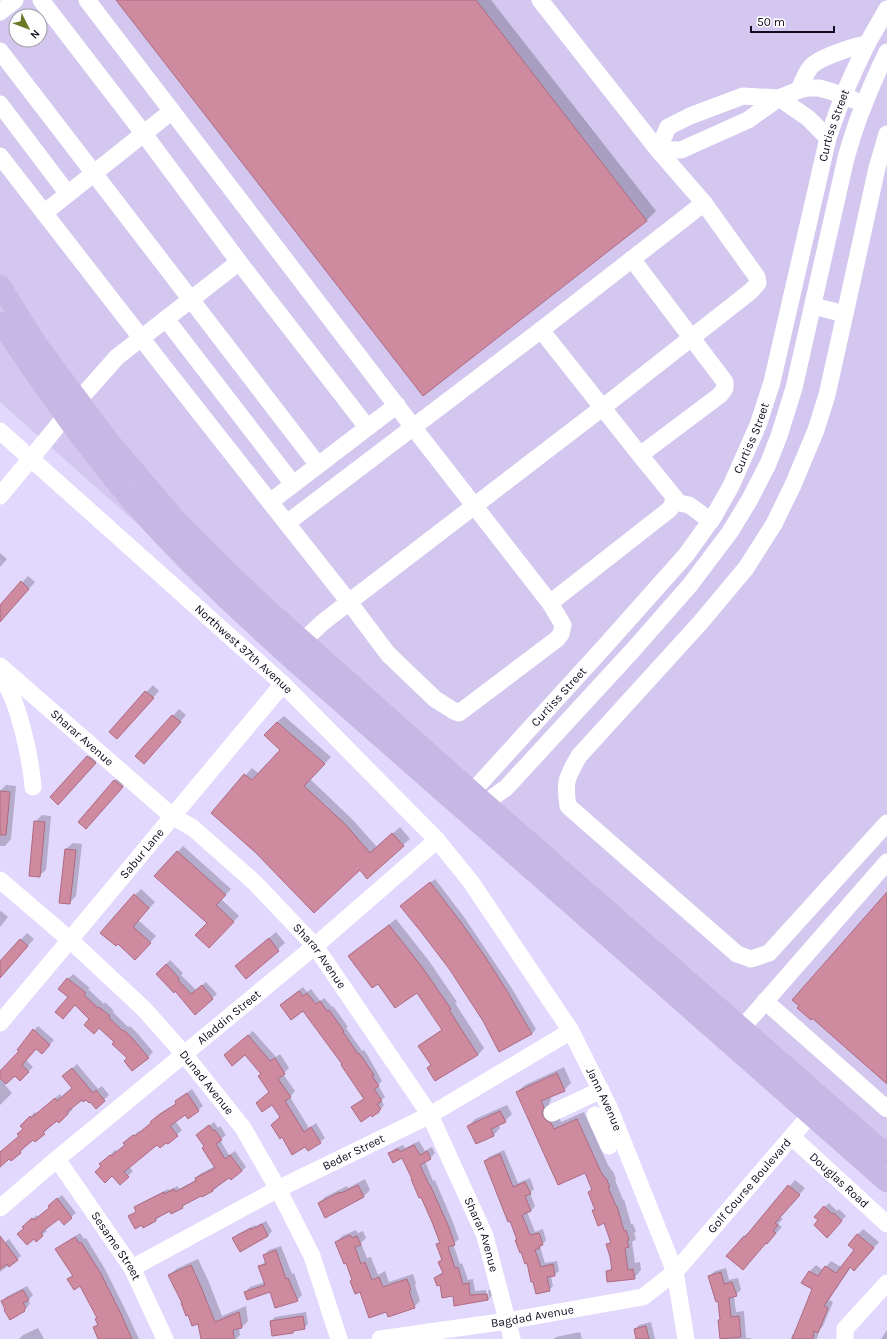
<svg xmlns="http://www.w3.org/2000/svg" width="887" height="1339" font-family="Karla,sans-serif">
<style>
.built{fill:#d3c7f0;fill-rule:evenodd}
.shadow{fill:#0003}
.building{fill:#ce8a9f;stroke:#ad6b81}
.lines{fill:none;stroke-linecap:round;stroke-linejoin:round}
.minor{stroke:#fff;stroke-width:17}
.major{stroke:#c6b7e5;stroke-width:21}
.labels{text-anchor:middle;stroke-width:3.5;stroke-linejoin:round;paint-order:stroke}
.street-label{font-size:12px;fill:#11091e;stroke:#fff}
</style>
<rect width="100%" height="100%" fill="#e2d7fd"/>
<!-- built -->
<path class="built" d="M0,0h887v1189l-887,-787zM16,16h24v24h-24z"/>
<!-- shadow -->
<g class="shadow">
<path d="M117,0h374l165,211 -9,9 -224,174z"/>
<path d="M0,553l7,6 -7,8z"/>
<path d="M28,576l7,6 -35,40v-15z"/>
<path d="M153,685l6,6 -36,40h-13z"/>
<path d="M179,709l7,6 -36,41h-13z"/>
<path d="M284,716l47,41 -21,22 42,40 25,28 23,-20 10,12 -7,6 -43,23 -103,-16 -45,-39 40,-45 7,6 22,-24 -4,-28z"/>
<path d="M95,750l6,6 -37,41h-13z"/>
<path d="M121,774l7,6 -36,41h-13z"/>
<path d="M6,785l10,1 -5,53 -6,7h-5v-55z"/>
<path d="M42,815l9,1 -5,54 -7,6 -4,-54z"/>
<path d="M73,843l9,1 -6,52 -7,7 -3,-54z"/>
<path d="M183,846l48,43 -10,10 18,17 -30,31v-24l-53,-47z"/>
<path d="M435,879l29,38 47,70 25,42 -4,5 -49,-14 -77,-118z"/>
<path d="M141,889l14,13 -17,18 18,16 -15,17 -23,-10 17,-48z"/>
<path d="M1,911l7,6 -8,10v-15z"/>
<path d="M396,919l33,42 28,41 -2,1 29,45 -6,7 -50,13 4,-4 -12,-18 6,-6 17,-11 -26,-37 -39,-10 -28,-26 6,-6z"/>
<path d="M276,932l9,11 -39,34 -3,-17z"/>
<path d="M27,933l7,6 -34,38v-14z"/>
<path d="M170,960l13,13 -2,2 15,15 10,-8 11,12 -22,19 -20,-23 -18,-16z"/>
<path d="M73,974l17,14 -2,1 16,15 1,-2 9,9 -1,1 15,15 2,-1 8,8 15,18 -5,5 -20,1 -12,-16 -47,-45 -1,-18z"/>
<path d="M303,987l4,5 4,-3 9,12 4,-3 8,9 1,-1 15,21 -2,1 16,23 2,-1 4,6 14,25 -4,4 7,12 -4,3 3,5 -5,6 -27,-4 12,-9 -20,-34 -41,-54 -18,-9z"/>
<path d="M38,1026l16,14 -12,13 -5,-5 -11,12 7,7 -13,13 -5,-6 -10,11 7,8 -12,12v-33l20,-21 -1,-2z"/>
<path d="M253,1031l23,26 4,-3 9,14 -6,6 12,17 -5,6 19,31 7,-5 9,15 -5,4 -14,3 -24,-9 -10,-11 9,-8 -19,-44 -17,-19 -15,-3z"/>
<path d="M77,1064l21,25 4,-3 7,9 -13,12 -10,-9 -4,1 -11,8 2,2 -5,5 -11,5 -9,8 1,1 -14,13 -2,-2 -9,7 1,1 -5,5 -10,6 -10,8 1,1 -1,1v-16l20,-16 4,-7 2,-8 9,-9 2,2 23,-20 2,3 11,-9 -9,-12z"/>
<path d="M564,1067l7,16 -7,7 -14,6 1,3 -2,5 1,5 9,7 2,6 23,-10 24,53 4,6h1l3,8 -1,1 8,20 1,-1 7,25h2l3,8 -2,1 2,6 -4,3 3,21 5,-1 1,8 -7,8 -27,-6 6,-6 -6,-21 4,-4 -6,-19 -11,-11 1,-2 -6,-17 4,-4 -7,-16 -69,-80 8,-7z"/>
<path d="M192,1089l11,17 -5,4 -12,4 -11,7 7,9 -14,13h-11l-28,24 4,4 -13,13 -19,-20 14,-14 2,2 9,-8 4,-6 9,-7 1,1 12,-9 -1,-1 5,-5 9,-7h1l11,-7 -1,-2 5,-4z"/>
<path d="M507,1105l5,9 -7,7 -7,3 2,4 -6,7 -18,8 -8,-17 7,-7z"/>
<path d="M214,1122l4,6 2,-2 6,9 -6,5 9,15 6,-4 11,16 -4,4 -13,5 -16,15 -11,5 -1,-2 -15,9 -4,4 -11,3 -11,6 -5,5 -13,3 -13,-8 8,-5 -2,-3 4,-4 29,-15 1,1 9,-4 1,3 18,-10 -1,-1 4,-4 15,-8 -10,-20 -8,-11z"/>
<path d="M419,1141l6,10 7,-4 3,6 -5,5 -5,3 8,20 2,-1 17,40 7,19 -6,5 7,20 2,-1 6,17 5,-1 2,12 11,-1 1,7h2l-1,-7h4v5l-4,5 -34,-5 -19,-17 8,-6 -3,-10 3,-3 -5,-14 2,-3 -7,-20 -31,-65 -12,-3 4,-5 9,-4 2,3z"/>
<path d="M504,1150l14,33 12,-5 4,11 -4,4 5,13 -4,5 -4,1 8,20 8,-3 3,11 -6,7 5,16 12,-2 2,10 -5,4 -3,1 2,10 -4,4 -21,-28 -43,-101 4,-4z"/>
<path d="M365,1179l5,11 -6,6 -45,7 6,-6 22,-11 1,2z"/>
<path d="M795,1180l10,8 -25,29 3,2 -5,5 4,3 -15,16 -1,-1 -23,27 1,-33 6,-5h1z"/>
<path d="M62,1195l14,18 -12,10 -5,-6 -14,12 2,2 -11,9 -11,-12 3,-6 9,-7 1,2 12,-9 3,-6z"/>
<path d="M829,1203l8,8 2,-2 7,7 -15,16 -12,-12 6,-13z"/>
<path d="M266,1221l6,10 -4,5 -28,15 -7,-12 5,-5 17,-9 1,1z"/>
<path d="M863,1229l16,13 -19,22 -9,3 -22,33 4,2 -10,24 -4,4 -2,9h-26l1,-4 4,-4 17,-42 -10,-7 7,-11 6,-6 7,5 8,-9 10,6 15,-17 1,-15z"/>
<path d="M356,1230l2,3 5,-2 3,7 -5,5 6,15 4,-1 7,18 7,-4 4,11 24,-8 3,9 -1,2 5,16 -6,6 -27,3 -26,-20 -8,-11 -7,-17 -10,-20 6,-6z"/>
<path d="M80,1233l4,6 2,-1 19,31 20,40 14,30h-32l-13,-11 5,-5 -1,-5 -18,-33 -12,-6 5,-5 -16,-24 4,-5z"/>
<path d="M9,1239l12,17 -21,16v-26z"/>
<path d="M281,1246l11,28 2,-1 8,22 -5,5 -26,-9 -26,1 5,-5 15,-5 -6,-15 7,-6 -2,-6 5,-5z"/>
<path d="M198,1259l10,21 14,36 24,-10 2,15 -6,6h-3l1,8 -4,4h-34l-3,-17 -17,-19 -13,-28 7,-6z"/>
<path d="M726,1268l3,12 9,-2 3,12 -7,6 2,16 8,-1 2,27h5v1h-30l-2,-18 2,-2 -2,-19 -10,-24 6,-5z"/>
<path d="M27,1286l6,9 -5,5 2,3 -2,3 -4,5 -18,-3 -4,-6 4,-5z"/>
<path d="M306,1312l2,12 -4,4 -10,2 -2,2 -21,-11 4,-4z"/>
<path d="M651,1322l4,17h-18l-2,-10 4,-4z"/>
<path d="M38,1328l6,11h-25l4,-4z"/>
<path d="M887,1330v9h-6z"/>
<path d="M580,1332l2,7h-28l2,-2z"/>
</g>
<!-- building -->
<g class="building">
<path d="M116,0h360l171,221 -224,175z"/>
<path d="M21,581l8,8 -29,33v-17z"/>
<path d="M145,691l9,7 -37,41 -8,-7z"/>
<path d="M172,715l9,7 -37,42 -9,-8z"/>
<path d="M277,722l48,42 -21,22 42,39 24,28 22,-20 12,13 -37,33 -7,-9 -46,43 -58,-60 -45,-40 33,-39 8,6 28,-30 -16,-15z"/>
<path d="M87,756l9,7 -38,42 -8,-8z"/>
<path d="M114,780l9,7 -37,42 -8,-7z"/>
<path d="M0,791l10,1 -4,43h-6z"/>
<path d="M34,821l11,1 -5,55 -11,-1z"/>
<path d="M65,849l11,1 -6,54 -11,-1z"/>
<path d="M177,851l49,44 -10,10 18,17 -25,26 -14,-13 12,-12 -53,-47z"/>
<path d="M430,882l30,39 26,37 21,33 25,43 -33,18 -16,-31 -33,-51 -28,-37 -22,-27z"/>
<path d="M887,892v192l-75,-66 -1,2 -14,-12 2,-2 -7,-6z"/>
<path d="M134,894l15,14 -16,19 18,16 -16,17 -17,-16 -2,2 -16,-13z"/>
<path d="M389,925l33,42 29,42 -2,1 29,45 -43,26 -8,-13 4,-3 -13,-19 24,-16 -25,-37 -22,15 -17,-24 -6,4 -24,-32z"/>
<path d="M269,938l10,13 -33,28 -11,-13z"/>
<path d="M20,939l8,7 -28,32v-17z"/>
<path d="M166,964l13,14 -1,2 13,14 11,-9 11,14 -18,16 -20,-24 -1,2 -18,-19z"/>
<path d="M67,978l14,11 5,4 -2,2 14,13 1,-1 11,9 -1,2 14,13 1,-1 9,9 16,19 -17,13 -8,-10 3,-3 -15,-14 2,-2 -15,-14 -5,6 -10,-9 5,-6 -14,-14 -12,14 -8,-7 13,-15 -10,-8z"/>
<path d="M299,991l4,5 4,-3 9,11 4,-3 7,10 2,-1 15,21 -1,1 15,22 1,-1 15,22 -2,1 7,10 -5,3 8,12 -5,3 4,5 -2,2v1l-7,5 -1,-2 -10,7 -10,-15 13,-8 -23,-34 1,-1 -39,-53 -12,9 -11,-15z"/>
<path d="M33,1029l17,16 -8,9 -6,-5 -14,16 7,7 -9,9 -5,-5 -9,8 -6,-6v-7l19,-20 -2,-1z"/>
<path d="M248,1035l22,26 5,-3 10,16 -7,5 13,18 -6,4 19,31 7,-5 10,16 -13,8 -3,-4 -13,8 -10,-18 -2,2 -9,-14 9,-8 -8,-12 -10,7 -6,-9 13,-11 -11,-16 3,-2 -16,-19 -13,11 -8,-11z"/>
<path d="M72,1068l21,25 3,-3 9,11 -9,8 -6,-7 -1,1 -3,-3 -3,2 -1,-2 -15,12 1,2 -9,9 -2,-2 -14,11 2,2 -10,8 -2,-2 -13,11 1,2 -10,8 -2,-2 -9,8v-15l19,-16 -2,-2 6,-5 -3,-3 10,-10 1,2 24,-20 2,3 15,-13 -10,-12z"/>
<path d="M557,1073l8,18 -24,10 3,6 -2,5 1,5 4,4 4,2 3,6 23,-10 24,53 4,6h1l4,9h-2l8,19h1l7,25 2,-1 3,10 -2,1 2,6 -4,1 3,22 5,-1 2,10 -28,3 -1,-11 6,-1 -2,-13 -4,-13 5,-1 -7,-20 -6,3 -6,-16h3l-7,-18 4,-2 -7,-17 -27,12 -42,-93z"/>
<path d="M187,1093l12,18 -11,8 -3,-4 -15,11 8,10 -10,8 -2,-1 -6,5 -3,-3 -33,27 5,5 -9,8 -8,-9 -7,7 -10,-11 6,-6 -2,-2 11,-9 1,1 14,-11 -2,-2 10,-8 2,1 16,-13 -1,-1 10,-8 16,-10 -1,-3z"/>
<path d="M500,1111l6,11 -15,7 3,7 -18,8 -9,-18z"/>
<path d="M209,1125l4,6 2,-1 7,10 -6,4 9,15 5,-4 12,16 -11,9 -2,-2 -17,12 1,1 -11,6 -1,-1 -19,10 1,2 -12,6 -1,-3 -15,8 1,2 -13,7 -1,-3 -7,4 -7,-13 8,-4 -2,-5 30,-15v2l10,-5 1,3 21,-11 -1,-3 20,-10 -13,-20 2,-2 -8,-11z"/>
<path d="M414,1145l6,10 7,-4 4,8 -11,6 9,20h1l18,40 7,20 -7,2 7,21 3,-1 5,17 6,-1 1,12 17,-1 1,6 -34,6 -1,-10 -11,2 -2,-13 -3,1 -3,-8 9,-5 -5,-11 4,-2 -6,-16 4,-1 -8,-21 -11,-25 -2,1 -8,-19h1l-10,-21 -9,5 -5,-10 10,-4 2,3z"/>
<path d="M500,1154l13,33 12,-5 6,12 -6,2 6,15 -9,4 8,20 9,-2 4,12 -4,1 1,2 -5,2 6,17 12,-3 2,12 -8,1 3,14 -14,3 -3,-12h-2l-4,-19 -2,1 -4,-12 -1,1 -5,-13h2l-7,-19 -2,1 -24,-61z"/>
<path d="M358,1185l6,12 -39,21 -7,-15 22,-11 1,1z"/>
<path d="M788,1185l12,10 -25,28 3,2 -5,6 3,2 -9,11 -1,-1 -23,27 -17,-14 18,-20 1,1z"/>
<path d="M57,1198l15,20 -8,7 -5,-6 -16,12 -2,2 2,3 -7,6 -2,-3 -7,6 -10,-11 7,-6 -2,-1 10,-9 2,2 15,-12 -1,-2z"/>
<path d="M824,1206l8,8 2,-1 8,8 -15,17 -13,-13 4,-5 -4,-3z"/>
<path d="M262,1224l6,12 -28,16 -8,-14 19,-10v2z"/>
<path d="M857,1234l17,14 -20,23 -4,-4 -26,39 4,2 -10,25 -4,-2 -1,8h-21l20,-50 -11,-6 8,-12 9,5 7,-10 11,7 18,-23 -6,-5z"/>
<path d="M350,1235l2,3 5,-2 4,9 -6,2 6,17 4,-2 7,18 7,-3 4,10 24,-8 4,11 -2,1 6,17 -27,9 -2,-5 -17,6 -9,-26 -5,2 -5,-13 2,-1 -6,-17 -2,1 -9,-22z"/>
<path d="M0,1236l18,24 -9,7 -2,-3 -7,5z"/>
<path d="M75,1237l4,6 2,-1 20,32 20,40 11,25h-34l-5,-12 5,-2 -3,-6 2,-1 -17,-32 -6,4 -7,-11 6,-3 -18,-27z"/>
<path d="M276,1250l10,29 2,-1 10,23 -23,7 -5,-16 -23,8 -3,-8 21,-7 -7,-19 8,-2 -3,-9z"/>
<path d="M191,1265l10,22 14,35 24,-10 3,16 -9,2 1,9h-33l-3,-15 -6,2 -4,-11 -2,1 -5,-13h1l-14,-28z"/>
<path d="M721,1272l3,12 8,-2 5,14 -8,2 2,19 8,-1 2,21 -21,2 -2,-19h2l-2,-19 -2,1 -8,-26z"/>
<path d="M23,1290l6,10 -6,3 3,5 -2,2 1,1 -15,9 -6,-10 1,-1 -4,-8z"/>
<path d="M303,1316l2,13 -12,2v2l-21,3 -2,-15z"/>
<path d="M646,1326l3,13h-13l-2,-10z"/>
</g>
<g class="lines">
<!-- minor -->
<g class="minor">
<path d="M41,0l103,134 95,128 128,165"/>
<path d="M87,0l326,427 137,176 13,22 -2,9 -4,5 -98,74 -5,-2 -19,-12 -47,-45 -39,-52 -27,21 -19,18"/>
<path d="M0,12l15,-12"/>
<path d="M0,51l318,414"/>
<path d="M799,90c3,-7 6,-16 11,-22 6,-10 45,-22 57,-24"/>
<path d="M0,104l68,90"/>
<path d="M828,138l-20,-20 -29,-20 -36,-2 -53,20 -22,11 -10,23h23l67,-30 31,-22 20,-8 9,-2h11l11,3 24,9"/>
<path d="M0,156l163,210 107,136"/>
<path d="M44,213l128,-102"/>
<path d="M632,259l93,123v6l-5,7 -80,60"/>
<path d="M813,306l32,8 32,-146 10,-34"/>
<path d="M845,314l-18,81 -11,35 -23,55 -19,39 -28,44 -46,55 -121,133c-12,21 -15,25 -11,50l169,148 14,5 18,-6 118,-130"/>
<path d="M166,319l127,165"/>
<path d="M541,330l99,125 35,43 -5,11 -120,94"/>
<path d="M397,405l-127,97 79,100 253,-194 149,-117 7,-8 -1,-6 -53,-74 -46,-53 -118,-150"/>
<path id="s1" d="M0,431l283,253 154,156 34,42 100,149 38,76 66,165 11,67"/>
<path d="M0,496l78,-95 39,-44 122,-95"/>
<path d="M674,502l15,3 22,16"/>
<path d="M287,523l254,-193 163,-127"/>
<path id="s2" d="M0,666l172,150 21,12 62,55 60,63 115,169 55,121 27,103"/>
<path d="M0,676c18,19 31,85 33,111"/>
<path id="s3" d="M470,803l2,-11 133,-146 81,-91 28,-39 17,-30 27,-61 14,-43 56,-244 15,-42 14,-31 10,-21 20,-35"/>
<path d="M475,809l10,-6 21,-15 127,-138 57,-65 40,-53 20,-33 18,-35 11,-28 15,-48 52,-230c10,-37 24,-71 41,-106"/>
<path id="s4" d="M0,880l70,60 74,69 40,45 59,74 35,61 34,67 27,83"/>
<path d="M765,1001l122,108"/>
<path id="s5" d="M0,1023c95,-112 188,-226 283,-339"/>
<path d="M742,1028l145,-166"/>
<path d="M552,1113l49,-23"/>
<path d="M595,1115l14,31"/>
<path id="s6" d="M792,1137l95,87"/>
<path id="s7" d="M57,1159l75,109 33,71"/>
<path id="s8" d="M0,1208l57,-49 258,-213 122,-106"/>
<path id="s9" d="M132,1268l146,-79 152,-74 141,-84"/>
<path id="s10" d="M380,1339l127,-18 136,-24 32,-25 143,-166"/>
<path d="M845,1339v-10l42,-46"/>
</g>
<!-- major -->
<g class="major">
<path d="M0,285l36,58 73,98 67,79 45,45 44,42 220,196 402,352"/>
<path d="M0,322c37,55 74,109 116,160 54,66 116,123 179,180l592,520"/>
</g>
</g>
<g class="labels">
<!-- street labels -->
<g class="street-label">
<text dy="4" stroke="none"><textPath href="#s3" startOffset="789">Curtiss Street</textPath></text>
<text dy="4" stroke="none"><textPath href="#s3" startOffset="465">Curtiss Street</textPath></text>
<text dy="4" stroke="none"><textPath href="#s1" startOffset="327">Northwest 37th Avenue</textPath></text>
<text dy="4" stroke="none"><textPath href="#s3" startOffset="140">Curtiss Street</textPath></text>
<text dy="4" stroke="none"><textPath href="#s2" startOffset="109">Sharar Avenue</textPath></text>
<text dy="4" stroke="none"><textPath href="#s5" startOffset="221">Sabur Lane</textPath></text>
<text dy="4" stroke="none"><textPath href="#s2" startOffset="433">Sharar Avenue</textPath></text>
<text dy="4" stroke="none"><textPath href="#s8" startOffset="298">Aladdin Street</textPath></text>
<text dy="4" stroke="none"><textPath href="#s4" startOffset="290">Dunad Avenue</textPath></text>
<text dy="4" stroke="none"><textPath href="#s1" startOffset="908">Jann Avenue</textPath></text>
<text dy="4" stroke="none"><textPath href="#s9" startOffset="250">Beder Street</textPath></text>
<text dy="4" stroke="none"><textPath href="#s6" startOffset="64">Douglas Road</textPath></text>
<text dy="4" stroke="none"><textPath href="#s10" startOffset="421">Golf Course Boulevard</textPath></text>
<text dy="4" stroke="none"><textPath href="#s2" startOffset="757">Sharar Avenue</textPath></text>
<text dy="4" stroke="none"><textPath href="#s7" startOffset="105">Sesame Street</textPath></text>
<text dy="4" stroke="none"><textPath href="#s10" startOffset="154">Bagdad Avenue</textPath></text>
</g>
</g>
<!-- north arrow -->
<g transform="translate(28 28) rotate(132)"><circle r="19" fill="#ffffff" stroke="#a09da5"/>
<path d="M0-3L7 15L0 10L-7 15Z" fill="#6a7926"/>
<text y="-6" font-size="11" font-weight="bold" text-anchor="middle" fill="#11091e">N</text>
</g>
<!-- scale -->
<path d="M751 26v6h83v-6" fill="none" stroke="#11091e" stroke-width="2"/>
<text x="757" y="26" font-size="12" fill="#11091e" stroke="#ffffff" stroke-width="3" paint-order="stroke">50 m</text>
</svg>
